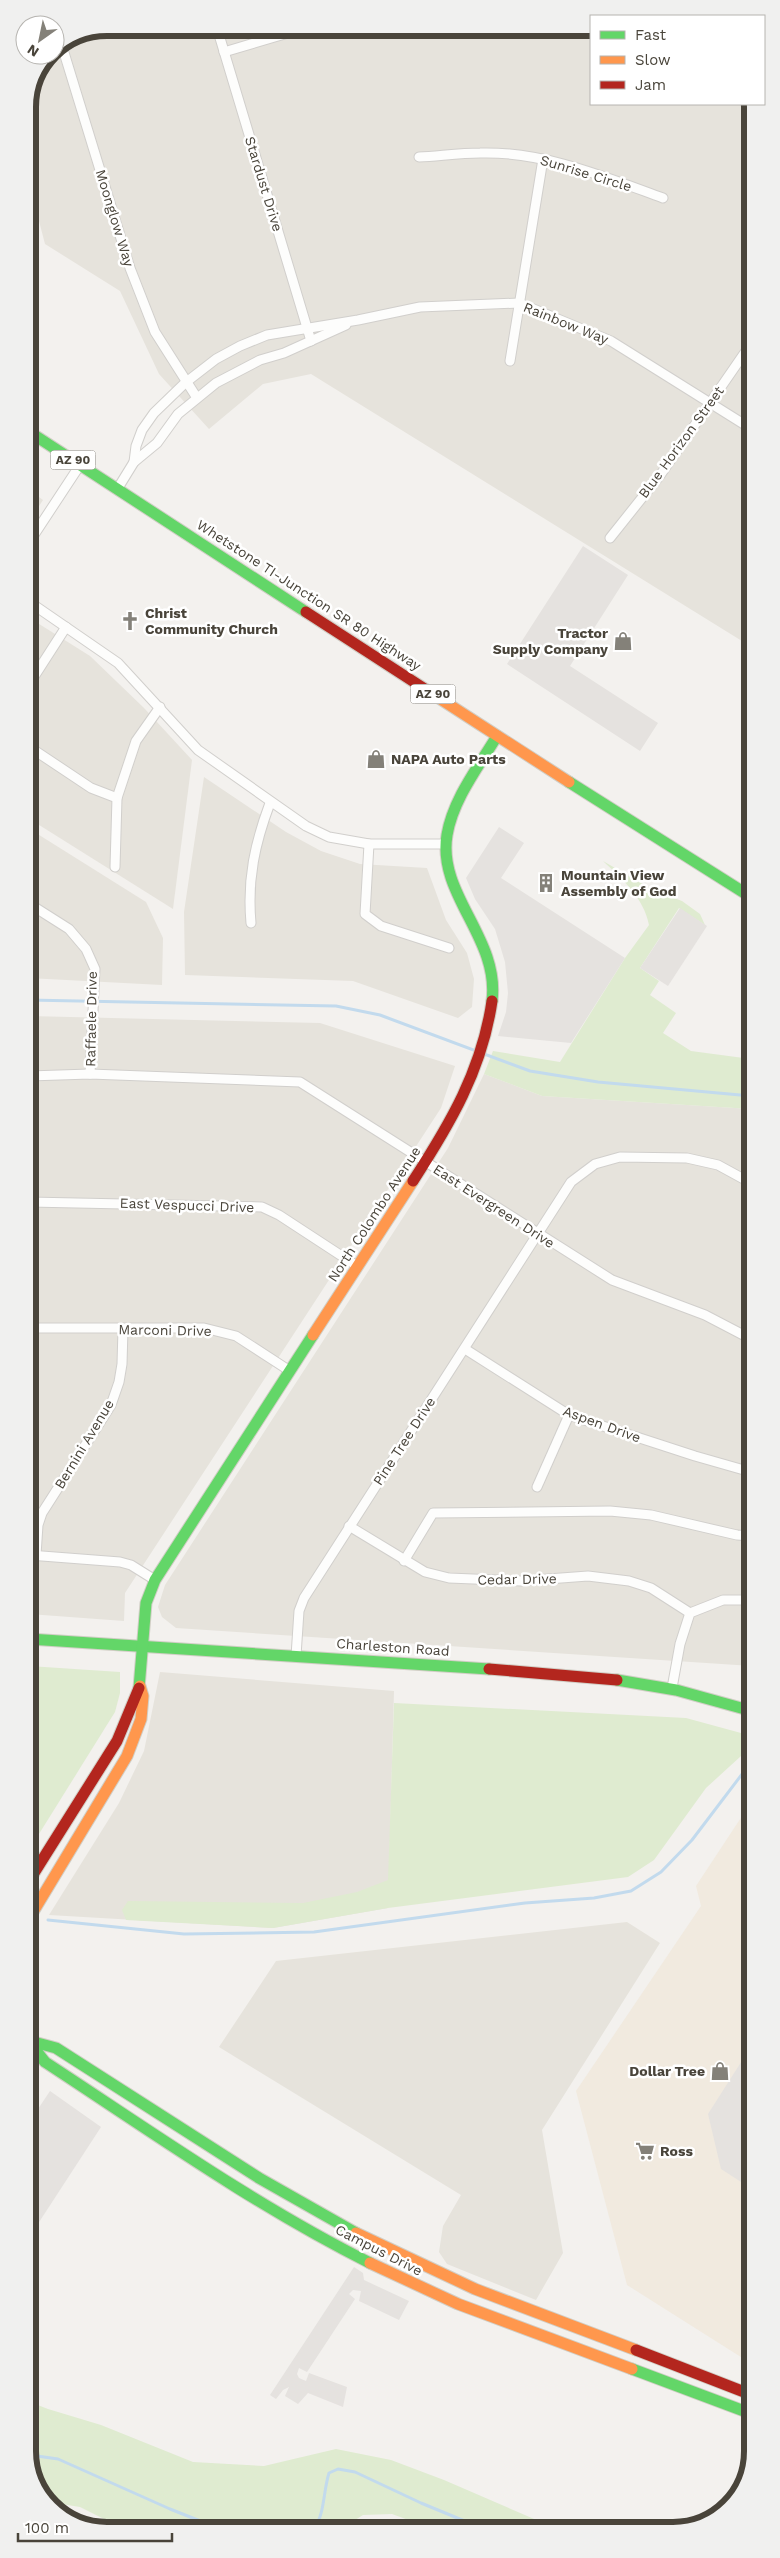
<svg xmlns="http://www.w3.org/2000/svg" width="780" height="2558" font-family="'Work Sans',sans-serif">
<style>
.residential{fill:#e6e3dc}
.commercial{fill:#f1eadf}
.green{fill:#dfebd0}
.parking{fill:#e5e2df}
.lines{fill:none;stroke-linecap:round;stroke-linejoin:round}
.stream{stroke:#c2daed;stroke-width:3}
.street-casing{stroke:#d1cfcc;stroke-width:11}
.fast-casing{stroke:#d1cec5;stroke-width:13}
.slow-casing{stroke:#d1cec5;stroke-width:13}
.jam-casing{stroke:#d1cec5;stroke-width:13}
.street{stroke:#fdfdfc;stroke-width:9}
.fast{stroke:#63d668;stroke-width:11}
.slow{stroke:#ff974d;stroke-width:11}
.jam{stroke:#b3261e;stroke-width:11}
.labels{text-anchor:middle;stroke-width:5;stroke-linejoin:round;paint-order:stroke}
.shield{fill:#fff;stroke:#807c75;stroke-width:1}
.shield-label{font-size:12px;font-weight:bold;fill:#49443a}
.street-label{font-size:14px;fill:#49443a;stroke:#fff}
.poi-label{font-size:14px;font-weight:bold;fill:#49443a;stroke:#fff;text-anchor:start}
.rim{fill:none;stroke:#49443a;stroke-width:6}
</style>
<rect width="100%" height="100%" fill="#f3f1ee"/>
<!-- residential -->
<g class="residential">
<path d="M107,28h484v76h159v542l-439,-272 -48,10 -54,45 -50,-55 -39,-83 -75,-47 -17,-65v-72l21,-52h6v-6z"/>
<path d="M28,489l15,11 -15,23z"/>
<path d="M28,617l62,39 54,52 48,52 -19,149 -145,-91z"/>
<path d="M204,777l82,55 35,19 39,13 67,4 19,52 21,33 7,26 -2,28 -14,11 -105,-37 -168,-6 -1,-63z"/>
<path d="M28,828l118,74 17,36 -1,47 -134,-7z"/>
<path d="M29,1016l291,7 135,43 -14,42 -316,485 -1,28 -95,-7z"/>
<path d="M484,1074l58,22 209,13 1,557 -576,-38 -14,-11 -4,-10 7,-22 283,-437z"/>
<path d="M160,1672l234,19 -6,217 -115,20 -224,-13 70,-112 25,-52z"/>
<path d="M627,1922l33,21 -118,187 21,123 -27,47 -89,-36 -8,-12 4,-26 18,-31 -242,-148 57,-86z"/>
</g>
<!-- commercial -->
<path class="commercial" d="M752,1801v563l-125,-79 -51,-194 125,-185 -5,-20z"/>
<!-- green -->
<g class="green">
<path d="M603,861l50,29 29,11 18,13 5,11 -26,-17 -39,60 19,13 -9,14 26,18 -13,20 28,18 60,8v50l-209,-13 -58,-22 9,-23 67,11 65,-104 24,-33c-5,-27 -27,-46 -46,-64z"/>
<path d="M29,1666l91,6v21l-5,19 -86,138z"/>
<path d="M394,1703l292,15 66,18v10l-46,42 -52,72 -26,17 -240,31 -115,20 -147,-8 -4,-10 6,-9 175,2 54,-11 31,-12z"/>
<path d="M30,2402l18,7 53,16 92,37 71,4 72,-17 55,11 53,20 111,48 -122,1 -41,-15 -29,1 -22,14 -215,1 -46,-23 -31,-5 -19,-31z"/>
</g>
<!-- parking -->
<g class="parking">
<path d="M583,546l45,29 -58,91 88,57 -18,28 -133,-87z"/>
<path d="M499,827l25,16 -23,35 124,80 -54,85 -73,-7 8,-24 2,-19 -3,-31 -10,-33 -20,-30 -9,-21z"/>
<path d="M680,908l27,18 -39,60 -28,-18z"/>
<path d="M752,2045v144l-31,-20 -13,-55z"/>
<path d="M50,2091l51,36 -71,109v-115z"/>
<path d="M354,2267l9,6 1,7 45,21 -10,19 -40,-19 2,-10 -8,-1 -4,4 6,5 -48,73 -8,-4 -2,6 2,4 7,3 3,-8 38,14 -4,20 -35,-14 -10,11 -13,-8 4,-9 -6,3 -7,9 -6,-4z"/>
</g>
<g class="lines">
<!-- stream -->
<g class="stream">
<path d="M28,1000l308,6 44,9 150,56 68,11 153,14"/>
<path d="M48,1920l136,14 130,-2 211,-29 69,-5 37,-7 30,-19 31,-32 60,-79"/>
<path d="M30,2455l28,4 112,50 53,21"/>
<path d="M314,2529c11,-16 9,-37 15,-56l9,-4 17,3 66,31 63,26"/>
</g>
<!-- street casing -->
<g class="street-casing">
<g id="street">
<path d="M217,28l94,313"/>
<path d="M62,46l68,222 25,64 42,66"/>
<path d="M224,52l81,-24"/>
<path d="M419,157c20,-1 41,-4 61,-4 63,-2 125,24 183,45"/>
<path d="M510,361l33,-202"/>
<path d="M134,462l2,-16 6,-16 12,-17 31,-30 31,-24 24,-13 27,-11 91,-15 62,-13 99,-4 92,38 139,87"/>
<path d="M118,488l16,-26 23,-19 21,-29 38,-31 44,-23 24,-7 62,-28"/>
<path d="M610,538l51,-64 89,-129"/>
<path d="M28,544l52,-79"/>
<path d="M28,601l90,62 80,87 108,76 23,11 40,7h77"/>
<path d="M28,686l38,-59"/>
<path d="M28,746l63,42 26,10"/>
<path d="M369,844l-4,70 16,12 68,22"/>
<path d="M115,867l2,-69 19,-57 24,-34"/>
<path d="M28,903l41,26 17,20 9,20 -5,105"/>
<path d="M251,923c-4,-44 4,-80 19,-120"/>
<path d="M29,1076l61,-2 210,8 312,198 93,35 46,24"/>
<path d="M29,1202l233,5 17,8 78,51"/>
<path d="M29,1328h175l32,8 54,35"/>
<path d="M465,1349l104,66 126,41 56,16"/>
<path d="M537,1487l32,-72"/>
<path d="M349,1526l76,46 24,6 72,3 67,-5 41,5 22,7 39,25"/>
<path d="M29,1555l91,7 11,3 24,15"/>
<path d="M36,1555l2,-30 4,-12 69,-108 8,-23 3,-18 1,-35"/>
<path d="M404,1561l29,-48 177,-2 41,4 86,20 14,1"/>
<path d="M296,1656l3,-45 5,-13 267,-416 24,-18 25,-7 67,1 31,7 33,18"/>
<path d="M672,1688l8,-44 10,-31 33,-13h29"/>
</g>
</g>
<!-- fast casing -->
<g class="fast-casing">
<g id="fast">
<path d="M28,431l278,181"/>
<path d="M569,782l182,115"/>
<path d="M492,1001c8,-63 -55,-106 -45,-166 6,-36 32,-69 50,-99"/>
<path d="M29,1639l460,30"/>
<path d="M617,1680l59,10 76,21"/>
<path d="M139,1688l7,-85 9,-23 158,-245"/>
<path d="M30,2041l26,7 203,130 97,55"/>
<path d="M30,2043l15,19c107,70 211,144 325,201"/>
<path d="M632,2369l120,45"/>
</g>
</g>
<!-- slow casing -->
<g class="slow-casing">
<g id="slow">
<path d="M428,691l141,91"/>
<path d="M313,1335l100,-154"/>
<path d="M30,1917l97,-161 14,-37 2,-23 -3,-10"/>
<path d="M356,2233l119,56 161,61"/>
<path d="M370,2263l88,41 174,65"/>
</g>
</g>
<!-- jam casing -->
<g class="jam-casing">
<g id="jam">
<path d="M306,612l122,79"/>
<path d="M413,1181c37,-57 69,-111 79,-180"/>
<path d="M489,1669l128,11"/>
<path d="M29,1881l88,-140 22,-53"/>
<path d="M636,2350l116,45"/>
</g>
</g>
<!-- street -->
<use href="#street" class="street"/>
<!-- fast -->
<use href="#fast" class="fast"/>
<!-- slow -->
<use href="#slow" class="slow"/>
<!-- jam -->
<use href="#jam" class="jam"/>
</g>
<!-- icons -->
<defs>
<g id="church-bare" transform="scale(1.5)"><path d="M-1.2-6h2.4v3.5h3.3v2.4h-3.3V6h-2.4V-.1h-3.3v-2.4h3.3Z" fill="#848179" stroke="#fff" stroke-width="2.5" paint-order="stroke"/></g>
<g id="shop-bare" transform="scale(1.5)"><path d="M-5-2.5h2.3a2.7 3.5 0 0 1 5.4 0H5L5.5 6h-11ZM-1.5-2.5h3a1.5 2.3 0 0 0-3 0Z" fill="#848179" stroke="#fff" stroke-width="2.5" paint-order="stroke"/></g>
<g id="building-bare" transform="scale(1.5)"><path d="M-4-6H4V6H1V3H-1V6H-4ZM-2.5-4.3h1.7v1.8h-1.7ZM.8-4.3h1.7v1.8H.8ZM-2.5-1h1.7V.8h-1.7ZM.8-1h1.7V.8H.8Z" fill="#848179" stroke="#fff" stroke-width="2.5" paint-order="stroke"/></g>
<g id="supermarket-bare" transform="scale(1.5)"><path d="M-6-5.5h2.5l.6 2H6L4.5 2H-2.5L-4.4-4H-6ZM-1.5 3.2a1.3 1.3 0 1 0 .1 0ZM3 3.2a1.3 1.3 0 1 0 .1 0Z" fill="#848179" stroke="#fff" stroke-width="2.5" paint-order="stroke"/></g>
</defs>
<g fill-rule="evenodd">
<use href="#church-bare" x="130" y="621"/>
<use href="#shop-bare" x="623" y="641"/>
<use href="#shop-bare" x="376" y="759"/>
<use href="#building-bare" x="546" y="883"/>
<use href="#shop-bare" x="720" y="2071"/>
<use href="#supermarket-bare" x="645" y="2151"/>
</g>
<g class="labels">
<!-- shield labels -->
<g class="shield">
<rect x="50.5" y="450.5" width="45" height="19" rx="4"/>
<rect x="410.5" y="684.5" width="45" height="19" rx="4"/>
</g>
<g class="shield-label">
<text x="73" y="464">AZ 90</text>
<text x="433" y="698">AZ 90</text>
</g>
<!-- street labels -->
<g class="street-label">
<text transform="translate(586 173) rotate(17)" y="5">Sunrise Circle</text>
<text transform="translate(264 184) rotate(73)" y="5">Stardust Drive</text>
<text transform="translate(115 218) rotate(73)" y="5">Moonglow Way</text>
<text transform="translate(566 323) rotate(22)" y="5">Rainbow Way</text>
<text transform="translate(681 442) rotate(-54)" y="5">Blue Horizon Street</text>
<text transform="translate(309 595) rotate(33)" y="5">Whetstone TI-Junction SR 80 Highway</text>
<text transform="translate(91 1019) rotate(-89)" y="5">Raffaele Drive</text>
<text transform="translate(187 1205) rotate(2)" y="5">East Vespucci Drive</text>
<text transform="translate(494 1206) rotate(33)" y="5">East Evergreen Drive</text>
<text transform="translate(374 1214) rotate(-57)" y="5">North Colombo Avenue</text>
<text transform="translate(165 1330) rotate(1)" y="5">Marconi Drive</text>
<text transform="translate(602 1424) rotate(20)" y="5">Aspen Drive</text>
<text transform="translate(404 1441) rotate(-57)" y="5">Pine Tree Drive</text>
<text transform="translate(84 1444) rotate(-59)" y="5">Bernini Avenue</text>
<text transform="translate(517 1579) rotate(-1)" y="5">Cedar Drive</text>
<text transform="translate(393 1647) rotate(4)" y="5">Charleston Road</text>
<text transform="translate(379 2250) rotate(27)" y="5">Campus Drive</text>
</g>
<!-- poi labels -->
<g class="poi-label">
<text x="145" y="618">Christ<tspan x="145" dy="16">Community Church</tspan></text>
<text x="608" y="638" text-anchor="end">Tractor<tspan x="608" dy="16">Supply Company</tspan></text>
<text x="391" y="764">NAPA Auto Parts</text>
<text x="561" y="880">Mountain View<tspan x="561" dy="16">Assembly of God</tspan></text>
<text x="705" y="2076" text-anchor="end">Dollar Tree</text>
<text x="660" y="2156">Ross</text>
</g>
</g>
<!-- crop -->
<path d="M0 0H780V2558H0ZM107 36H673A71 71 0 0 1 744 107V2451A71 71 0 0 1 673 2522H107A71 71 0 0 1 36 2451V107A71 71 0 0 1 107 36Z" fill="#f0f0ef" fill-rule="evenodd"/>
<path class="rim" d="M107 36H673A71 71 0 0 1 744 107V2451A71 71 0 0 1 673 2522H107A71 71 0 0 1 36 2451V107A71 71 0 0 1 107 36Z"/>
<!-- legend -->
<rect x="590" y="15" width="175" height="90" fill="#ffffff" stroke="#b6b4b0"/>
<rect x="600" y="31" width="25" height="8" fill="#63d668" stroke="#b6b4b0"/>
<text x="635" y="40" font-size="15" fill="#49443a">Fast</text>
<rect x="600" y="56" width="25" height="8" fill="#ff974d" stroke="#b6b4b0"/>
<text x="635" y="65" font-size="15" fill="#49443a">Slow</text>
<rect x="600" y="81" width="25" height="8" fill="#b3261e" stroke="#b6b4b0"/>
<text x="635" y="90" font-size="15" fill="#49443a">Jam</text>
<!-- north arrow -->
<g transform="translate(40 40) rotate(213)"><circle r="24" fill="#ffffff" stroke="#b6b4b0"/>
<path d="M0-4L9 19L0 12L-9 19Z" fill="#848179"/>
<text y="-8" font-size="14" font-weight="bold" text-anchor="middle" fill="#49443a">N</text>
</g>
<!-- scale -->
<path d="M18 2533v8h154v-8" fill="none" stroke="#49443a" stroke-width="2.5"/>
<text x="25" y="2533" font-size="15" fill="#49443a" stroke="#ffffff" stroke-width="4" paint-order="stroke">100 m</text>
</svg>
